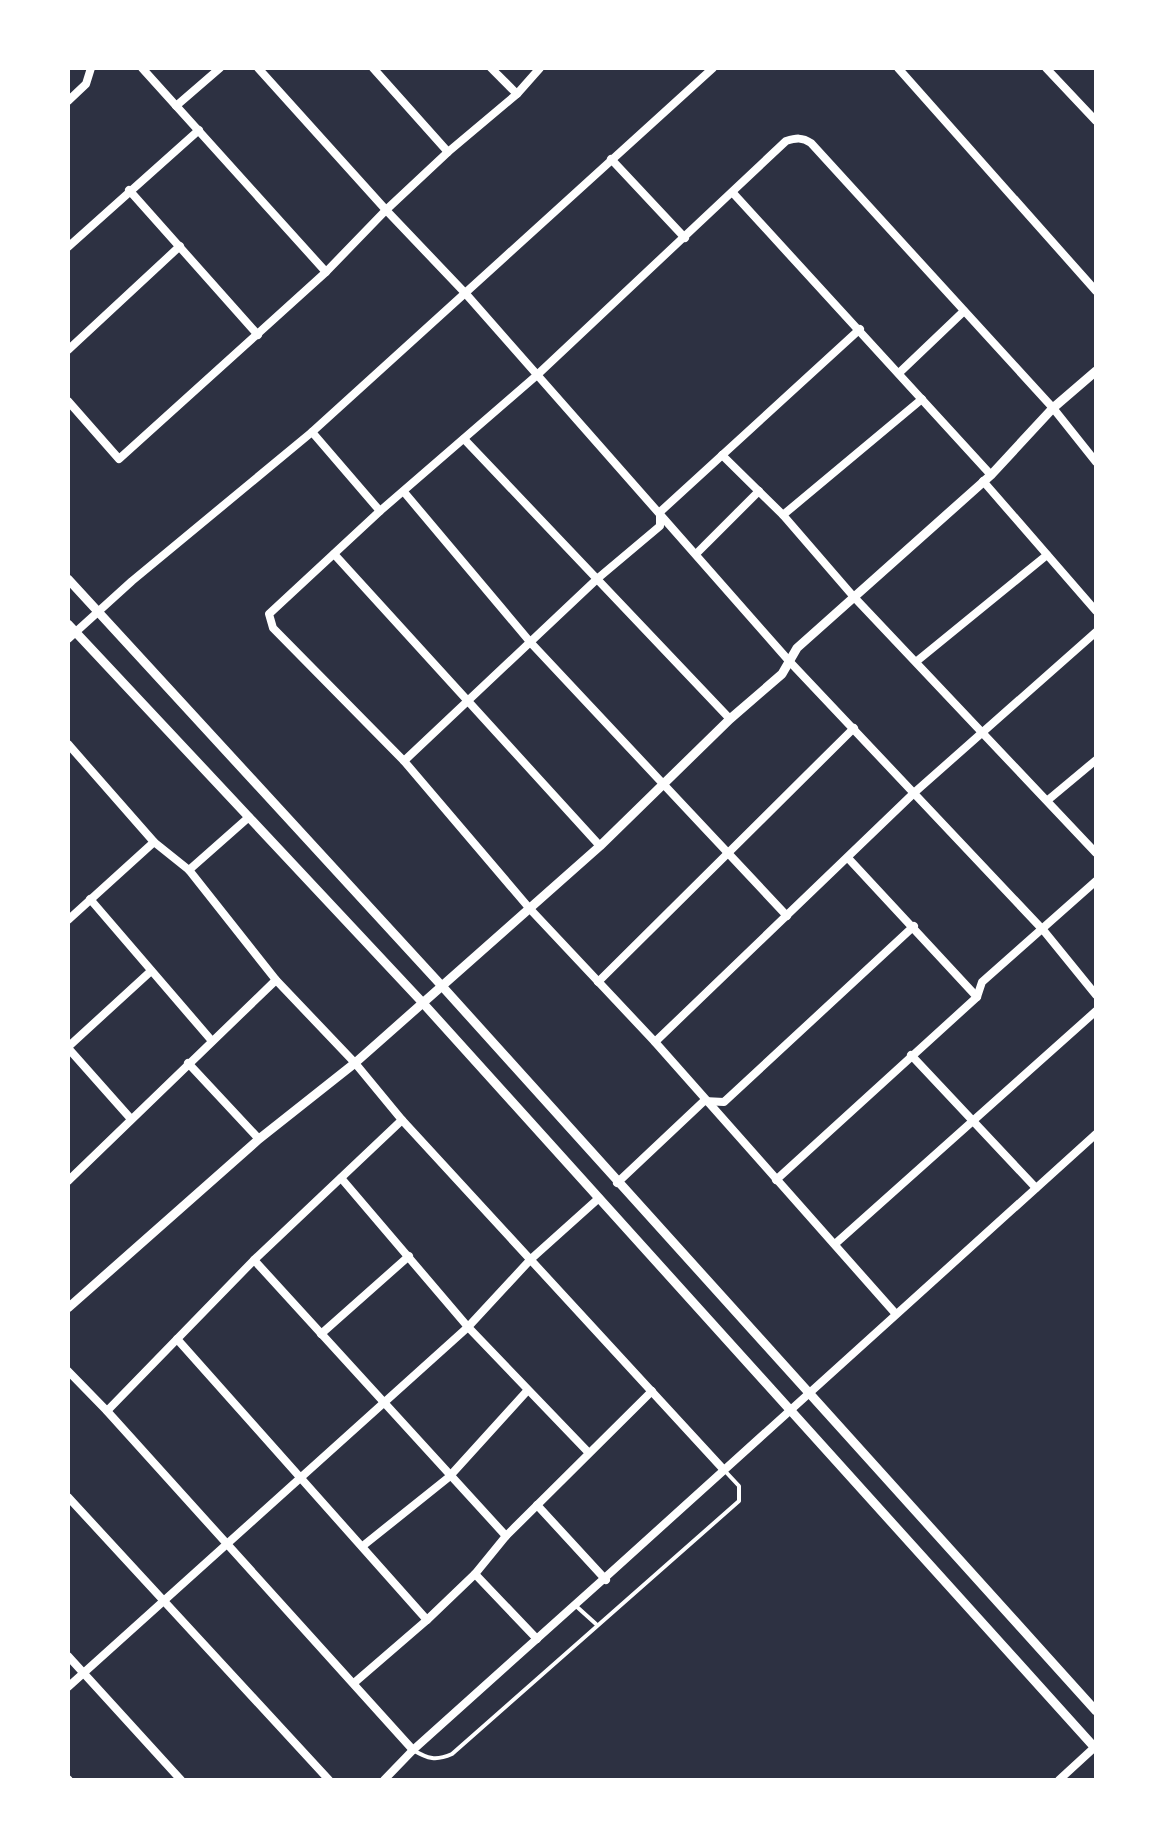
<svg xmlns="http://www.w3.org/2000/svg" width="1164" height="1848" font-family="Overpass,sans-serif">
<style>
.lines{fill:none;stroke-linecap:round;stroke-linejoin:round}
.service{stroke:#fff;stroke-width:4}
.minor{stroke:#fff;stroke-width:8}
.tertiary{stroke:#fff;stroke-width:9}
</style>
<rect width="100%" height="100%" fill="#2d3142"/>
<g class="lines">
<!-- service -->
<g class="service">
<path d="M576,1606l20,18"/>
<path d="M413,1750c15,9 23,11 39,4l287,-253v-15l-14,-15"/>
</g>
<!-- minor -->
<g class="minor">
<path d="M142,68l184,204"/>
<path d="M258,68l128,142 80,84 324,368 254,269 52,64"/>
<path d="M373,68l75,84"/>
<path d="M491,68l26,26"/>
<path d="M898,68l198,223"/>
<path d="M1046,68l50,53"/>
<path d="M68,101l18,-17 5,-16"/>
<path d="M176,106l44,-38"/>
<path d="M611,159l74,79"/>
<path d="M129,190l129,145"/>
<path d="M733,193l258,282"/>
<path d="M68,247l131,-117"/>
<path d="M68,350l112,-104"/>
<path d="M899,373l65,-62"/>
<path d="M68,401l51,58 207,-187 60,-62 62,-58 69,-58 23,-26"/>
<path d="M312,432l68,79"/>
<path d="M464,439l266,280"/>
<path d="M722,455l61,60 70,81 243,257"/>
<path d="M983,481l113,130"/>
<path d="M404,492l127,151 256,273"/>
<path d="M783,515l139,-116"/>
<path d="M697,553l62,-62"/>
<path d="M334,554l266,292"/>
<path d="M68,639l64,-58 180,-149 401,-364"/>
<path d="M917,661l130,-106"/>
<path d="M68,744l86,98 35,28 87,110 79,83 47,57 322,350"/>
<path d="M404,761l193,-182 63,-53v-14l200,-183"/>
<path d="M1048,800l48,-40"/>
<path d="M848,858l129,139"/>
<path d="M189,870l60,-53"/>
<path d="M90,899l122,142"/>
<path d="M68,920l86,-78"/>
<path d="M598,982l256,-254"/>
<path d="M655,1042l260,-250 181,-160"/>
<path d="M68,1047l83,-76"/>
<path d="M68,1048l63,71"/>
<path d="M911,1055l125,133"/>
<path d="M188,1063l71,76"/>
<path d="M341,1178l127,149 120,125"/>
<path d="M776,1180l201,-183 5,-15 114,-101"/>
<path d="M68,1181l208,-201"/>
<path d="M617,1183l87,-82 20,1 190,-176"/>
<path d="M835,1244l261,-233"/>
<path d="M254,1260l252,276"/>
<path d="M895,1313l-240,-271 -125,-133 -126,-148 -131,-133 -4,-14 111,-103 156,-135 250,-235c10,-3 16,-4 25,2l242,265 43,54"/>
<path d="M321,1334l88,-78"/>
<path d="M177,1339l250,281 -73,63"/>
<path d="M68,1371l39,40 306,339"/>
<path d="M107,1411l147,-151 148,-140"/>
<path d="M68,1497l261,283"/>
<path d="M537,1505l69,75"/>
<path d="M364,1545l85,-68 78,-86"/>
<path d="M475,1574l62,65"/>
<path d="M427,1620l48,-46 31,-38 146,-145"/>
<path d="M68,1656l113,124"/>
<path d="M68,1687l400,-360 63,-68 68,-61"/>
<path d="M68,1779l1,1"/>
<path d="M384,1780l29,-30c229,-204 455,-412 683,-616"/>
<path d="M1059,1780l37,-34"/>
</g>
<!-- tertiary -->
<g class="tertiary">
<path d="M68,579l373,406 655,726"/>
<path d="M68,624l354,378 674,747"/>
<path d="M68,1308l191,-169 96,-76 245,-217 130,-127 52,-45 15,-26 194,-173 62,-67 43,-37"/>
</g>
</g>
<!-- border -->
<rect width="1164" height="1848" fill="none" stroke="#ffffff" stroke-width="140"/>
</svg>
